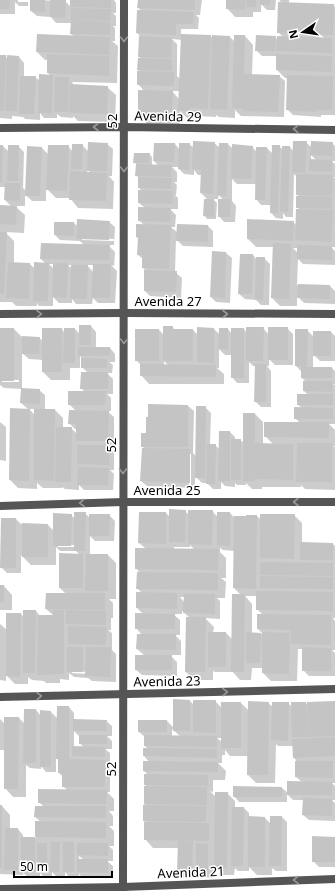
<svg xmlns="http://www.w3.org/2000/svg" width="335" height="891" font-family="'Noto Sans',sans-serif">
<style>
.shadow{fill:#0003;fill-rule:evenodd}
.building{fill:#c4c4c4}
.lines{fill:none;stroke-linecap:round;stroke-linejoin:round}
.minor{stroke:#555;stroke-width:8}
.oneway{stroke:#999}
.labels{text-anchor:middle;stroke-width:3;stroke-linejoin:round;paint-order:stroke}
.street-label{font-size:13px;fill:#000;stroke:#fff}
</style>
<rect width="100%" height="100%" fill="#fff"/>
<!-- shadow -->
<g class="shadow">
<path d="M0,0h28v6h-9l-4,-4v12h-15zM18,0h10v2h-10z"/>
<path d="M31,0l34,1 6,6v-7h43l2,3v10h-3l3,3v10h-3l2,2v13h-3l6,5 -1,37 -45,-1 2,4 33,1 9,8 -1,27 -37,-1 -5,-5v2l-12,-1 -4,-3v4h-13l-4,-5v7l-15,-1 -2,-2 -11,-1v3l-12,-1v-62h5l3,3 11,-2 5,6v14h11l5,4 11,-5 -3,-3v-13h-3l-8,-8 37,-16 -3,-2v-11h-15l-5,-6 -14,-1 -6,-5z"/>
<path d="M139,0h63l-2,15h-4l3,3 -1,11h-17v6l29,1 3,2 17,-1 5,5 10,-6 8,9 -1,30 27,1 6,5 -1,36 -43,-1 -6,-6v8l-16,-1 -3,-2v2l-18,-1v2h-11l-7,-7v14l-33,-1 -8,-8 5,-25 -6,-7 2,-12 -2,-2 3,-11 -2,-3 3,-18 -5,-5 5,-22 -4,-3zM172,39l10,1 -2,39 -3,-3v-32zM172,91h8l-1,8z"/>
<path d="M227,0h49l-1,10h-8l-6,-6v8h-8v5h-18l-8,-9z"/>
<path d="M279,0h10v4l44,1 2,2v108h-14v2l-28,-2 -6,-6 1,-31h-3l-8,-8v-14h-15l-6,-6 19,-13 2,2 6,-2 -5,-5 5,-28z"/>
<path d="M306,142l5,5 21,-4 3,3v15h-3l3,3v13h-2l2,1v69h-4l4,4v14l-32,-1 -5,-5 -1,26 33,1 5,5v13l-31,-1 -7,-7v10h-17l-8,-8 1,-51h-17l-8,-8 45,-17 3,3 3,-16 -2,-2 2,-10 -2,-3v-17l-3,-3 -1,43h-7l-3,-4v6l-7,-1 -5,-5v-8h-10l-5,-6v-15h-19l-5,-5v22l4,5 -1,16h-11l-5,-6 4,-16 -4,-5 -1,4h-5l4,4 -1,16h-9l-2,-3 3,-16 -7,-7 1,-18h-4l-4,-5v5l-10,-1 -5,-5v-2h-7l5,5v10h-3l3,3 -1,10h-1l3,3v11h-8l6,6 -1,12h-4l7,6 30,-7 5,5v16l-30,-1 -7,-7 -1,33 7,6 -1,20 -31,-2 -5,-5v-21l-2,-2v-9l-5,-4 1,-16 -2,-2 7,-12 -5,-5 6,-12 -6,-5 3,-12 -3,-3v-10l-3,-3 1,-10 -3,-3 15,-8 3,3v8l7,1 -5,-5 21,-17 4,5 10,-5 5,4 20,-5 6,5 8,-4 5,5 19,-2 5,5 10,-4 6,6 6,-8 4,4 7,-3 3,4zM311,155l6,6 -6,-1zM293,248h5v5z"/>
<path d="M107,144l6,5 -1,27h-3l5,6 -1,27 -35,-1 -8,-10h-14l-10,-10v13h-14l-7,-7v12h-10l10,9 -1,18 -19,-1 9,9v22l16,1 5,5 11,-5 -5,-5 43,-14 -4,-4 -20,-1 -5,-5 19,-12 4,4 31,-5 6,5 -1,18h-6l7,7 -1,14 -3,-1 6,6 -2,32h-17l-5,-5 -1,6h-16l-4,-5v4h-13l-6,-6v9h-14l-2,-3v3h-21l-4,-4h-12v-96l12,1 -7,-7v-13h-5v-41h3l6,6 9,-6 6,6 -1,36 3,3 16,-43 7,7 19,-9 4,5 10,-6 7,7zM87,169l4,4h-4zM82,238l32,1v2l-32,-1zM49,264h5v5zM68,265h4v4zM87,265h7l-1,7z"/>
<path d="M226,253l6,5 -2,45 -14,-1 -5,-5z"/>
<path d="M253,255l4,5 7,-2 6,6 -1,41h-8l-5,-5 -11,-1 -6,-5z"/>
<path d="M91,326l5,6v16h14l5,6v8h-6l4,3 -1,8h-5l6,6v15h-6l4,4v13h-4l7,6v30h-5l5,5v18h-4l4,4 -1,16h-29l-5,-5v5l-14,-1 -3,-2v1h-19l-6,-5v6l-19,-1 -8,-8 18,-71 -7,-6 18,-13 6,5v15h10l8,8v10h8l6,6v-5h-2l-6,-6 7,-12 -7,-7 16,-12 -4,-4 7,-15 -6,-6v-8l-2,-3v12h-10v12h-19l-8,-8v-12l-14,-1 -7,-6v36l-18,-1 -4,-3v-56h14l8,8 17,1 4,3 19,-12 2,3 11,-3 5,5zM2,380h17v2h-17zM29,409h6v6z"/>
<path d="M172,327l3,3h18l5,5 16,-6 6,6 8,-6 4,5 12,-5 3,4 16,-5 6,7 18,-7 6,6v31h-18l-6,-6v7h-2l4,5v36h-10l-6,-6 1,-35h-3l-4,-4v21h-12l-5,-6v-22h-7l-6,-6v19h-2l7,6v10h-75l-8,-9v-10l-5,-5 23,-30 5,5zM164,361l5,5h-5z"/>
<path d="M307,330l7,7 17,-5 4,4v25h-15l-7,-7v14h19l3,3v13h-2l2,1v39h-6l6,6v16h-2l2,1v43l-30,-1 -4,-4v2h-39v2h-10l-6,-6v2h-9l-2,-2v4l-10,-1 -4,-4v7h-8l-6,-6h-5l-7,-7v12l-48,-2 -6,-5 4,-32 -3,-3 5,-12 2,-29 39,1 6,5 -1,42 3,3 9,-49 6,6 -1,32h5l4,4 11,-17 5,5v3h5l4,3 11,-29 8,8v22h10l-7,-7 34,-14 -5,-5 7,-10 -4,-3 10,-10 -4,-4 2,-9 -4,-4v-6l-6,-6zM189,454h2v34h-2z"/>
<path d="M0,422l6,5v34l-6,-1z"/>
<path d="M185,511l4,4 23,-4 6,6 12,-4 4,4 23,-1 4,4 33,-5 8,8v20l31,1 2,2v19h-1l1,1v52h-2l2,3v29h-3l3,3v23h-26l-6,-6v-21h-5l-1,32h-26l-8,-8v-5h-11l-1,12h-11l-9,-10v2h-16l-2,-1v9h-19l-8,-8 4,-54 -8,-7v3h-9l7,6v15h-5l6,6v14h-11l7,7v14l-35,-1 -6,-5 9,-14 -8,-7 5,-14 -6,-7 7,-14 -6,-6 6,-14 -6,-6 3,-15 -4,-5 10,-19 -7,-6 1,-30h26l4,4zM190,545l5,5 -21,-1v-2h16zM220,548l3,2 11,1v37l7,7 -8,45 -7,-7h-13l1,-6 -9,-9 15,1v-18l-3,-3h8l1,-16 -5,-4h5v-20l-6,-6zM245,596h12v13l6,6 -5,14 5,5 -11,-1v-29zM180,597h4v5z"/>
<path d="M85,513l5,5 19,-3 6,6 -1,20h-19l-5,-5v19h18l8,8v36h-7l4,4v15h-2v12h-3l4,3v17l4,4v28l-24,-1 -4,-3 -14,-1 -5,-4v7l-9,-1v4h-14l-2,-2 -12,-1 -4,-3v7h-13l-9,-9v6l-6,-1v-56l7,6 14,-16 3,3 12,-6 4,5h14l-8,-7 20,-15 -6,-6 19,-34 -3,-3h-16l-4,-4v18h-25l-10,-10v18h-14l-5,-5 14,-49 5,5 27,1 6,6 17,-16 4,4zM58,545h18v2h-18zM72,671l16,1v2l-16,-1z"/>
<path d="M0,586h4l8,9v15h-12z"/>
<path d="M190,701l4,4 21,-4 7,7 19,-5 8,8 19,-8 5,4 15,-4 4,4 14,-4 2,2 27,-3v81h-3l3,3v14h-3l3,3v18l-26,-1 -6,-5 1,-15h-11l-6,-6v8h-48l-5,-6 48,-8 6,5 14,-11 -6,-5v-17l-2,-2 -1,-12h-15l-2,-2 -1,39h-19l-8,-8v-19h-18l-5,-6v5h-3v8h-4l8,8 -1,9h-12v12l-3,-1 6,6 11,-4 8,8v7h9l5,5v4l16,1 6,6 11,-7 5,5v49h-11l-4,-3v7h-15l-8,-8v4h-11l-3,-3 -1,7h-11l-10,-9v12l-11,-1 -5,-5v6h-13l-6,-6v-24h-25l-8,-9 2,-15 -3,-3 1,-34h3l-3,-2 3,-10 -4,-4 5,-9 -5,-6v-7h4l-3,-3v-9l-6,-5 28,-11 7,7zM172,729l8,7h-8zM217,738h5v4z"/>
<path d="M69,707l5,6v7l32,1 6,5v10h-5l5,5v8h-7l5,4v9h-4l4,4v26h-3l7,7v12h-5l4,5v10h-4l5,5v15h-5l4,4v11h-6l6,5v12h-30l-4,-4v3h-10l-4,-5v5h-8l-5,-5v5l-9,-1 -3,-3v5l-12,-1 -5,-4v2l-23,-1v-68h2l8,9v14h8l5,6v3h13v-16h5l-6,-5 9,-10 -5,-5 29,-11 -5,-5v-9l-4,-4v-13l-3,-3v15h-10l-5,-6v3l-11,-1 -4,-3v32h-13l-8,-9v-38h-5v-31l5,5 14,-6 6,6 11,-14 5,6 10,-4 6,6zM74,731l5,5 1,7 4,5 -10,-1zM79,856l5,4h-5z"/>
<path d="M335,837v30h-16l-6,-6z"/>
</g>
<!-- building -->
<g class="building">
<path d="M0,0h10l-1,9h-9z"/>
<path d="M30,0h15v12l-15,-1z"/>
<path d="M50,0h16l-1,18 -15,-1z"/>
<path d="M70,0h41v8l-41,-1z"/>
<path d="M138,0h57v10l-58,-2z"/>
<path d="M226,0h19v10l-19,-1z"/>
<rect x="246" y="0" width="10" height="7"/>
<rect x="260" y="0" width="10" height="5"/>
<path d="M278,2l56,2 -1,31 -56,-2z"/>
<path d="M71,8l40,1 -1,12 -39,-1z"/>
<path d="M137,10l57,2 -1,12h-17v11l-40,-2z"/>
<path d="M71,20l39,2v13l-40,-1z"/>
<path d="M37,34l73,3 -1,18 -73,-3z"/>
<path d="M181,34l30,1 -3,74 -18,-1v3l-12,-1z"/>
<path d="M212,35l18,1 -3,74 -17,-1z"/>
<path d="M234,35h11l-1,39 36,1 -2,37 -35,-1v-2l-11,-1z"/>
<path d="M256,35l20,1 -1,15h-20z"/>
<path d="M139,36l33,2 -1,20 -33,-1z"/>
<path d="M277,36l55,2v15l-56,-2z"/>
<path d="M47,54l62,2v20l-62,-3z"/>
<path d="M276,54l56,2 -1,16 -55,-2z"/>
<path d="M0,55h6l-2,56h-4z"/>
<path d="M7,55l12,1 -2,55h-12z"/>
<path d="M138,58l34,1v12l-35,-1z"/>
<path d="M137,71l37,1v14l-37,-1z"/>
<path d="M39,74l14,1 -1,38h-14z"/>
<path d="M287,75l46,1 -1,34h-16v2l-30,-2z"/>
<path d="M20,76h16l-2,38h-15z"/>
<path d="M55,77h14l-1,35h-14z"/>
<path d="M70,84l38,2 -1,28 -38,-1z"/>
<path d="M138,90l35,1 -1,26 -34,-1z"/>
<path d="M193,141l22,1 -2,52 -13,-1 1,-23 -9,-1z"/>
<path d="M293,141h14l-2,32 -13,-1z"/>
<path d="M311,141l22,1 -1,14 -22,-1z"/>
<path d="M88,142l20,1 -1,28h-20z"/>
<path d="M154,143h21l-1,19 -21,-1z"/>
<path d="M179,143h11l-1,27 -11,-1z"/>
<path d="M219,143h9l-2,53 -9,-1z"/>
<path d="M72,144h11l-1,25h-11z"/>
<path d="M232,144l21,2 -2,33 -20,-1z"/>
<path d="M0,145h3l-1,37h-2z"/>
<path d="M8,145h11l-1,36h-11z"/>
<path d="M48,145h21l-2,46 -21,-1z"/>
<path d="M272,145h8l-2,68h-8z"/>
<path d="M27,146l15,1 -2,49h-15z"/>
<path d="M282,146h8l-2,66 -8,-1z"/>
<path d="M256,147h11l-2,53h-10z"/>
<path d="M134,153h16l-1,10h-16z"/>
<path d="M309,159l23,1v12l-23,-1z"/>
<path d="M136,164l36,1 -1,12 -36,-1z"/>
<path d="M70,171l37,2 -1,28 -37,-1z"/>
<path d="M296,174l37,1 -1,21 -36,-1z"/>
<path d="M138,177l34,1 -1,11 -33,-1z"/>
<path d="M5,183h15v18l-16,-1z"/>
<path d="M138,190l35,1 -1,13 -34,-1z"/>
<path d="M296,196l36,1v12l-36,-1z"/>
<path d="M204,199h10v18l-11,-1z"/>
<path d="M218,199h13l-1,18h-12z"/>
<path d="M0,205l17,1 -1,19 -16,-1z"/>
<path d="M138,207l33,1 -1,14 -32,-1z"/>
<path d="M296,209l37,1 -2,32 -36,-2z"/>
<path d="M77,219l33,2 -1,19 -33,-1z"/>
<path d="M247,219l47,2 -1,20 -46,-2z"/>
<path d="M54,222h20v14l-20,-1z"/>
<path d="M136,224l35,1 -2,44 -27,-1v-13h-5l1,-17 -2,-1z"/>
<path d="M177,224l31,1v17l-32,-1z"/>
<path d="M0,232h7l-3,62h-4z"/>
<path d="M41,243l69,2 -1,15 -69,-1z"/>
<path d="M273,243l18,1 -2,55 -18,-1z"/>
<path d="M297,245l35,1v14l-35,-1z"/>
<path d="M212,251l14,1 -1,46 -15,-1z"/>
<path d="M240,254h13l-1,40h-14z"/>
<path d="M256,257h9l-2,43 -8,-1z"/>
<path d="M8,262l22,1 -1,36 -23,-1z"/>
<path d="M34,262l15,1 -1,38h-15z"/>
<path d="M53,263h15l-1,35 -15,-1z"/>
<path d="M93,264h18l-1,34h-19z"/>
<path d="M71,265h17l-1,34h-17z"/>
<path d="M144,270l33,1 -1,21 -32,-1z"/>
<path d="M298,284l32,1v14l-33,-1z"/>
<rect x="79" y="325" width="12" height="20"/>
<path d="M163,326h10v3h20v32h-30z"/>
<path d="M197,327l17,1v35l-17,-1z"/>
<path d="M246,327h18l-1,34h-17z"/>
<rect x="268" y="327" width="20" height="33"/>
<rect x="0" y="328" width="14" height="53"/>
<rect x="42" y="328" width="20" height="44"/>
<path d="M64,328h11v35h-12z"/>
<path d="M219,328h9v21h-10z"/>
<rect x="231" y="328" width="13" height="50"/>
<rect x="135" y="329" width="24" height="32"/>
<path d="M295,329h13l-1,38h25v11h-31v-12h-6z"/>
<rect x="313" y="331" width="18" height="25"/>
<path d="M22,336l18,1 -1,17h-17z"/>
<rect x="78" y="347" width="32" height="9"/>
<path d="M81,358l26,1v9h-26z"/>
<path d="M140,364l76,1v12l-76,-1z"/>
<path d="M255,364h11v38h-12z"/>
<path d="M81,372h27v17h-28z"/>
<path d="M303,381h29v11l-29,-1z"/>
<path d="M21,388l19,1v15l-20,-1z"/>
<path d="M68,391h38l-1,14h-37z"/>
<rect x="297" y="394" width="36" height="11"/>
<path d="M148,404l40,1v42h-47v-14h5v-16h2z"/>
<path d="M196,406h10l-1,72h-10z"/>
<path d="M294,407l39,1v11h-39z"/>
<path d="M10,408l20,1 -1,72 -20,-1z"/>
<path d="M34,409h21l-1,72 -20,-1z"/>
<path d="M69,410l40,1 -1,30h-32v-17h-8z"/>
<path d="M243,413h12v30l38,1v36l-38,-1v2h-12z"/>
<path d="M264,422h65v16l-65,-1z"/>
<path d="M56,427h16l-1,55h-16z"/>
<path d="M219,431h11v50h-12z"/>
<rect x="231" y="439" width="10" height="41"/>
<path d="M297,443h35v39h-36z"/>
<path d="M207,444h9l-1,40h-9z"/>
<path d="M77,445h32v20l-32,-1z"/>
<path d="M142,448l48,1v34l-50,-2z"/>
<path d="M78,467l31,1 -1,17h-31z"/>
<path d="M169,509l17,1 -1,32h-16z"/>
<path d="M188,510h25l-1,35 -24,-1z"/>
<path d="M74,512h12l-1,39h-11z"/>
<path d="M139,512h27v32l-28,-1z"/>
<path d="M217,512h13v34l-13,-1z"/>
<path d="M53,513l19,1 -1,32h-18z"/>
<path d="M89,514h21l-1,22h-20z"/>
<path d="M260,514h35l-1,45 -34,-1z"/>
<path d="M246,515h11l-1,74 -23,-1 1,-72h12z"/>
<path d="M1,518h15v50h-16z"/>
<path d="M22,523l26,1v33h-26z"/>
<path d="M300,542l33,1v17h-33z"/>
<path d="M135,548l84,1 -1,21 -83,-1z"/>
<path d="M59,553l24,1v34h-24z"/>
<path d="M86,554h22v37h-23z"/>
<path d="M260,562l73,1v13l-73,-1z"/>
<path d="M137,572l81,1v17l-82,-1z"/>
<path d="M260,576l73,1v12l-73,-1z"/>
<rect x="0" y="585" width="4" height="17"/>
<path d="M256,591l77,1v19l-77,-1z"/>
<path d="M136,592l41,1v16l-41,-1z"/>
<path d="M46,593h59v17l-60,-1z"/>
<path d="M184,594h31v20l-32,-1z"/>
<path d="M232,594h13l-1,78h-13z"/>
<path d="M23,610h13l-1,63h-12z"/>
<path d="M53,610h11v64l-27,1 1,-60h15z"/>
<path d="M66,610l40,1v14l-40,-1z"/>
<path d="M6,613h15l-1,64 -14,-1z"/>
<path d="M135,613l40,1v15h-40z"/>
<path d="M257,614l74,1v30l-40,-1v-14l-34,-1z"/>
<path d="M186,617h20l-1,55h-20z"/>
<path d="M68,626l39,1 -1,18 -38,-1z"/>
<rect x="208" y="632" width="18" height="35"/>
<path d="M246,632l15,1 -1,30h-14z"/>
<path d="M262,632l28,1 -1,41 -27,-1z"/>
<path d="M137,634h39v16l-40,-1z"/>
<rect x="67" y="647" width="16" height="25"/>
<path d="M86,647h25l-1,30 -25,-1z"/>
<path d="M302,647l29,1v23h-29z"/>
<rect x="135" y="655" width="37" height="15"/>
<path d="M173,699l17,1v31h-17z"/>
<path d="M193,700h23v33l-23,-1z"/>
<path d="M248,701l21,1 -1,73h-21z"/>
<path d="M335,701v35l-27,1 -1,-35z"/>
<rect x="221" y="702" width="20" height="46"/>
<path d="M272,702h17l-1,39 -17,-1z"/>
<path d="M291,702h15l2,35h-16z"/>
<path d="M57,706h12v53l36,1v27h-43v-14h-4v-14h-2z"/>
<path d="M24,709h12v54h-13z"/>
<path d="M40,710l11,1v56h-11z"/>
<path d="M4,717h15l-1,72h-14z"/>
<path d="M73,719l34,1 -1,11h-33z"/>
<rect x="138" y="720" width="29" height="12"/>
<rect x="79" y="735" width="28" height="9"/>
<path d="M144,735l73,1v11l-73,-1z"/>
<path d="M335,737v19l-42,2 -1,-19z"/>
<path d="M72,746l33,1v10l-33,-1z"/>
<path d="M143,748l74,1v9l-74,-2z"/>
<path d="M143,761l75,1v10l-75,-1z"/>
<path d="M295,761h38v17l-38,-1z"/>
<path d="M144,774l64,1v11l-64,-1z"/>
<path d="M287,781l45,1v13h-45z"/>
<path d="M144,786l63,1v18l-63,-1z"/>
<path d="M233,786l49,1v10h-49z"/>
<path d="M38,789l69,1 -1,14 -68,-1z"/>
<path d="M215,792h13l-1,76 -13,-1z"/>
<path d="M303,798l29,1v17l-30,-1z"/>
<rect x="0" y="805" width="2" height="62"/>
<path d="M143,805l63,1v16l-63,-1z"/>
<path d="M35,806h71v12l-72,-1z"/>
<path d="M232,807h12l-1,59h-12z"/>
<path d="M248,816l17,1v50h-17z"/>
<path d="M270,816h12l-1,50h-12z"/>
<path d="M35,821l71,1v16l-71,-1z"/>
<path d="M144,822l65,1v18l-65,-1z"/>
<path d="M5,828h13v42h-14z"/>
<path d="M312,836l23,1v25h-23z"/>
<rect x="21" y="837" width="14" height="35"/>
<path d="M178,841h15l-1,32h-15z"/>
<path d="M51,842h9l-1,30h-9z"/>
<rect x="63" y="842" width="11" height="30"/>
<rect x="37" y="843" width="10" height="28"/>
<path d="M77,843h31v13l-31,-1z"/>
<path d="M196,843l12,1v28h-12z"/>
<path d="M77,859h31v14l-31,-1z"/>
</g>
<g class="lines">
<!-- minor -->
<g class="minor">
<path d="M0,128l124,-1 211,3"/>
<path d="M0,314l124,-1 211,1"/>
<path d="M0,506l123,-4h212"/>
<path d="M0,697l335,-8"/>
<path d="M0,889l123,-2 212,-8"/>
<path d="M123,891l1,-891"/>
</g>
</g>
<!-- one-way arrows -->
<defs><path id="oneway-chevron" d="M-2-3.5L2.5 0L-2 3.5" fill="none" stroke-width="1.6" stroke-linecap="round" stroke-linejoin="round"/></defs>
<g class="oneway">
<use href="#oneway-chevron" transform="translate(124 39) rotate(90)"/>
<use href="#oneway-chevron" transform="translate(96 127) rotate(180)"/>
<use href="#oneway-chevron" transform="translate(296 129) rotate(-179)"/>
<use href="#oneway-chevron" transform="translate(124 169) rotate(90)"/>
<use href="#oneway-chevron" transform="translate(39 314) rotate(-1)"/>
<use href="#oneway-chevron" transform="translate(225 314)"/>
<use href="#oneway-chevron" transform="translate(124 341) rotate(90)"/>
<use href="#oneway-chevron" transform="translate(123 471) rotate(90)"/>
<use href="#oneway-chevron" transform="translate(296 502) rotate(180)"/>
<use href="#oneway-chevron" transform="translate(82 503) rotate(178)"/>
<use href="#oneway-chevron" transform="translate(225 692) rotate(-1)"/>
<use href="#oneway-chevron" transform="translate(39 696) rotate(-2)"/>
<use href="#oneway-chevron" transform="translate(296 880) rotate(178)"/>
</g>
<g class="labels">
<!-- street labels -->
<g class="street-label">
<text transform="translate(168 116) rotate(1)" y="5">Avenida 29</text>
<text transform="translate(112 121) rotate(-90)" y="5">52</text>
<text x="168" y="306">Avenida 27</text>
<text transform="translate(111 445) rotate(-90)" y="5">52</text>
<text x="167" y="495">Avenida 25</text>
<text transform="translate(167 681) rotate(-1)" y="5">Avenida 23</text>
<text transform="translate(111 769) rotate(-90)" y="5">52</text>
<text transform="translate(191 872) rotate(-2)" y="5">Avenida 21</text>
</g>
</g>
<!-- north arrow -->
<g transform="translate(303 32) rotate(257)" stroke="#ffffff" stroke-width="3" paint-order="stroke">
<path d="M0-3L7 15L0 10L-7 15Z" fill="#000000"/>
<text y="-6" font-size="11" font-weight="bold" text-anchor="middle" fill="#000000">N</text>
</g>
<!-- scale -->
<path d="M14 871v6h98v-6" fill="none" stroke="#000000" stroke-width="2"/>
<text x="20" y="871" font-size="12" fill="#000000" stroke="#ffffff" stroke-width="3" paint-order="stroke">50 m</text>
</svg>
